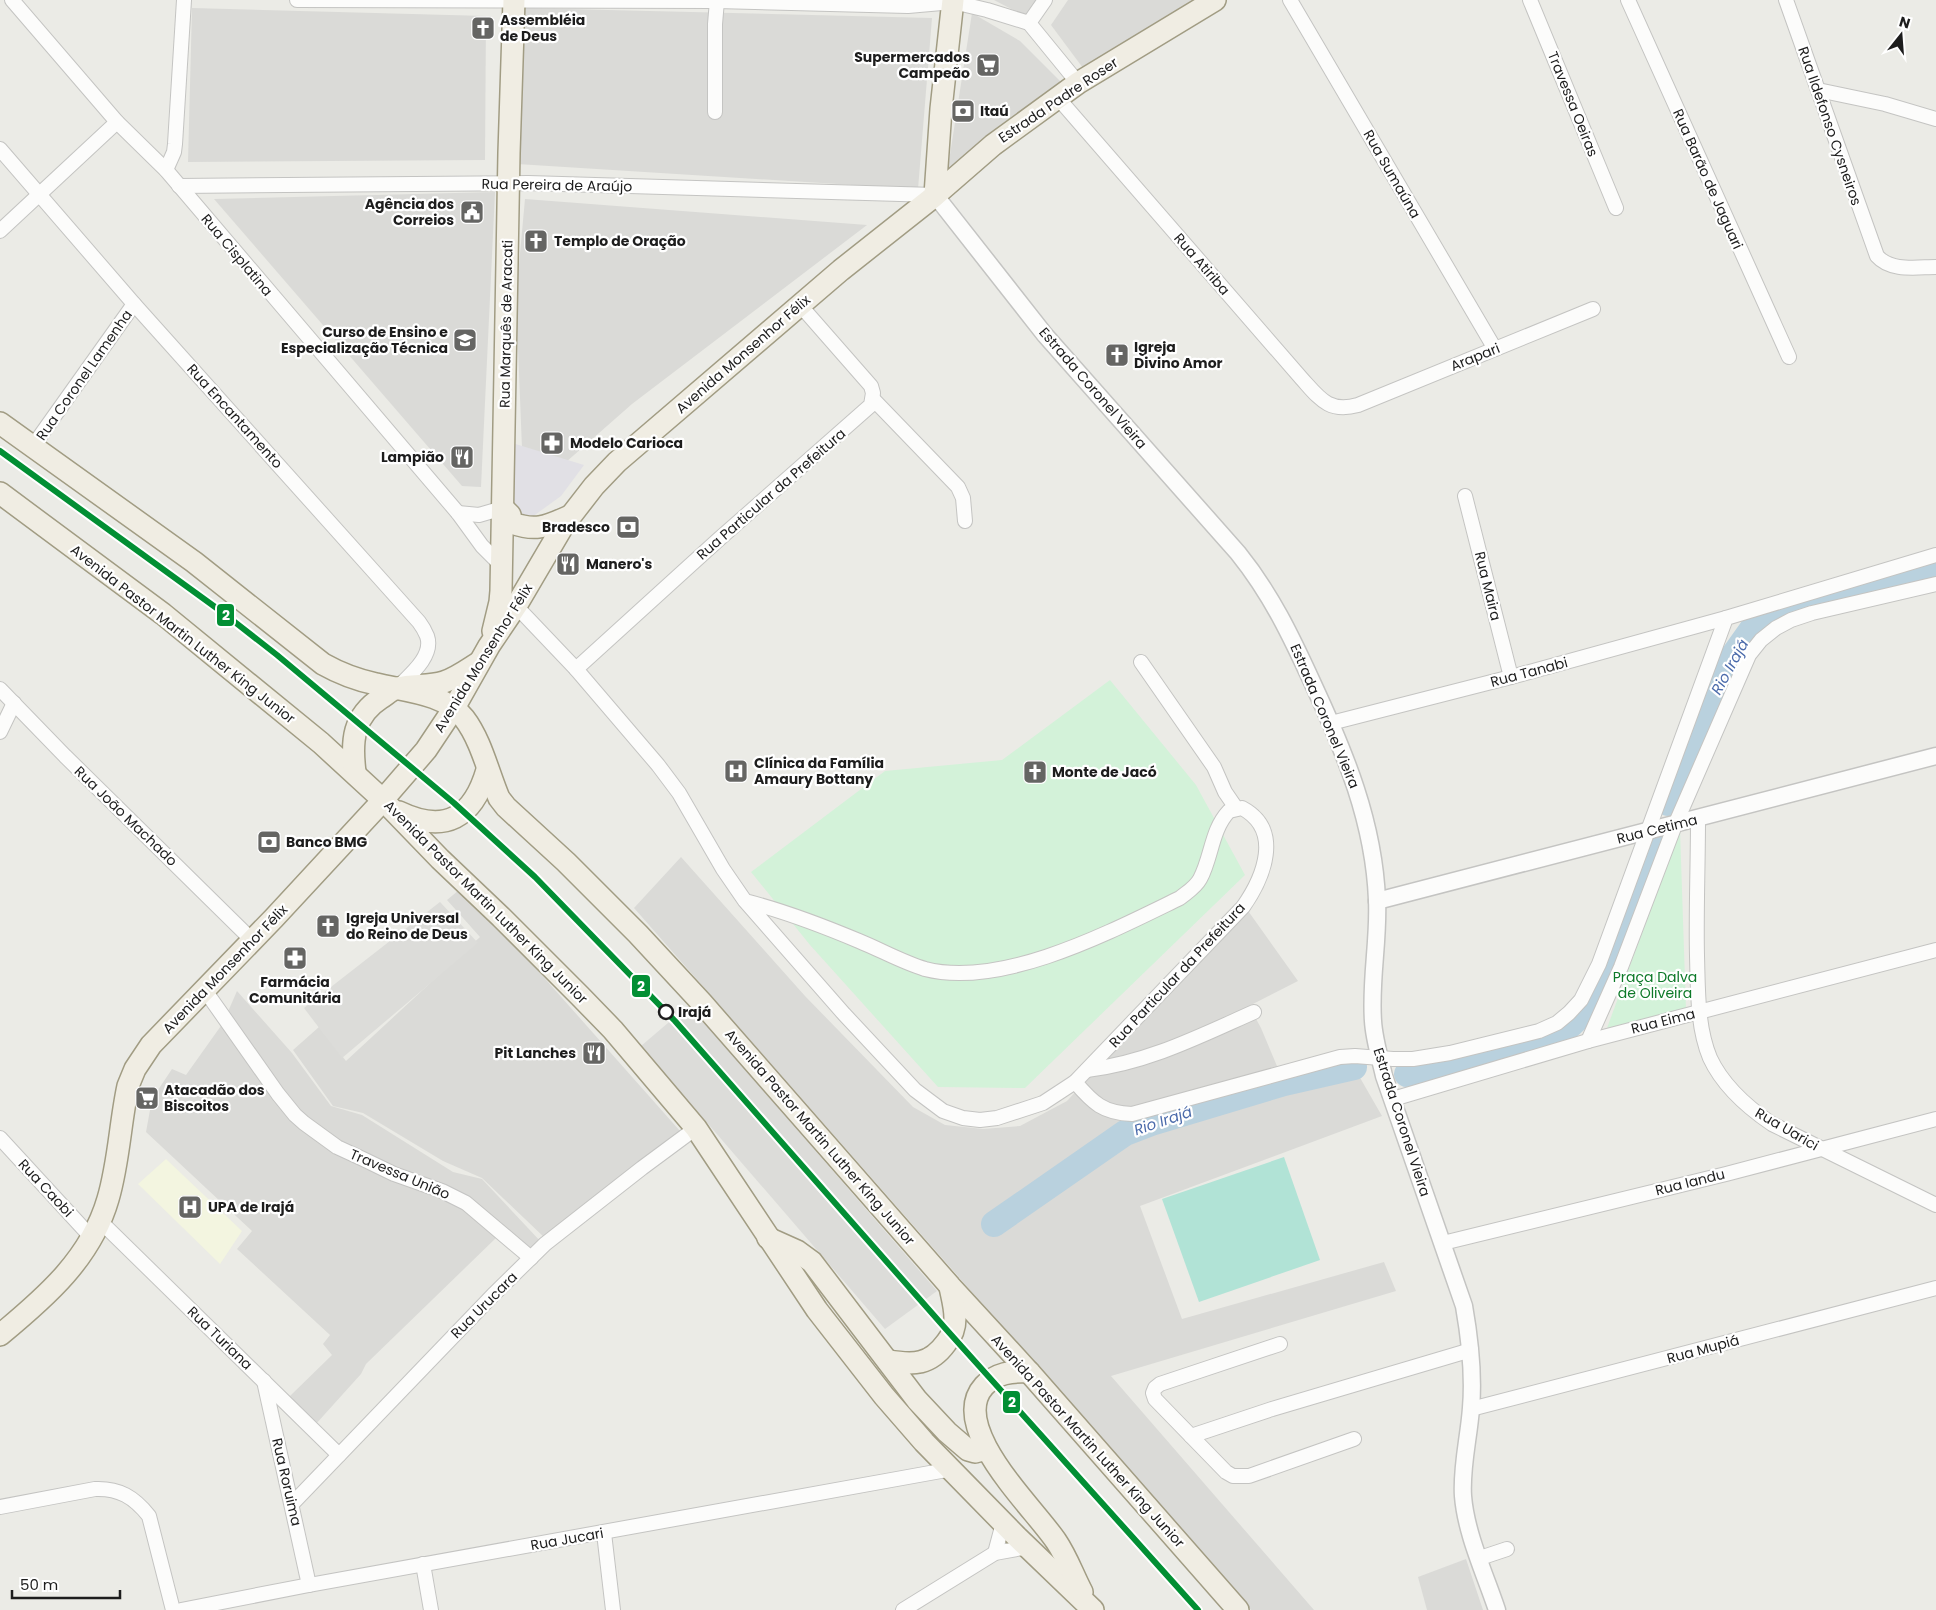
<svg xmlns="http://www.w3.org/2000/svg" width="1936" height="1610" font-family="Poppins,sans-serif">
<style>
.residential{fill:#dadad7}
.education{fill:#f3f5e0}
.park{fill:#d3f2d9}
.pitch{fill:#b1e3d6}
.parking{fill:#dcdcd9}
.plaza{fill:#e1e0e5}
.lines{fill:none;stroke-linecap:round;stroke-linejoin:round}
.river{stroke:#b9d1de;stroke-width:26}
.minor-casing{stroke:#c4c4c2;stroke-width:16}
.tertiary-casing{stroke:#c4c4c2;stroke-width:19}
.primary-casing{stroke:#a19c83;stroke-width:24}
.minor{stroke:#fcfcfb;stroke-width:14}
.tertiary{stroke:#fcfcfb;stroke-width:16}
.primary{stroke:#f0ede3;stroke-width:21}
.metro-1-casing{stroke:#fff;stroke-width:10}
.metro-1{stroke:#028f34;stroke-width:6}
.stop-dot{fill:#fff;stroke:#1d1d1d;stroke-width:2.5}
.labels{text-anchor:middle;stroke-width:4.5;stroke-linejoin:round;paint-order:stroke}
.poi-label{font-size:14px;font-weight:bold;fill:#1d1d1d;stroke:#fff;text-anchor:start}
.street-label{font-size:14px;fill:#1d1d1d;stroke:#fff}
.park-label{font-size:14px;fill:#0d7928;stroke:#fff}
.stop-label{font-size:14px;font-weight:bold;fill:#1d1d1d;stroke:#fff;text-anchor:start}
.water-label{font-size:15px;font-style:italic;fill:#4b6bab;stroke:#fff}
.line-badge{stroke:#fff;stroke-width:2}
.badge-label{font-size:14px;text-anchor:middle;font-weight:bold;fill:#fff}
</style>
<rect width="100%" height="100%" fill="#ebebe6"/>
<!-- residential -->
<g class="residential">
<path d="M994,0h42l-11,16z"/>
<path d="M1068,0h125l-110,68 -32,-43z"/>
<path d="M192,8l294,8 -1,144 -297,2z"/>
<path d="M525,8l407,10 -14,171 -401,-25z"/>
<path d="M972,13l48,28 42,42 -115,91z"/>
<path d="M495,192l-14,295 -19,-1 -248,-287z"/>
<path d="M525,199l342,26 -235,179 -108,95 -8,-202z"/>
<path d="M681,857l124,139 108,111 32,18 38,4 37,-3 47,-25 179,-193 52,73 -49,25 12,22 24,57 70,-16 27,47 -242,90 42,113 202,-57 12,29 -285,85 203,234h-63l-161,-177 -133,-158 -323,-367z"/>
<path d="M459,890l57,56 164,185 -133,109 -65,-62 -39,-17 -80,-48 -30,-7 -40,-56 26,-23 27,34 134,-124 -33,-37z"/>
<path d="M237,991l55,62 39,53 31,9 91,57 29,7 60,64 -18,19 -27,-25 -131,127 -5,10 -46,51 -25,-29 42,-41 -9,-11 7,-9 -93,-86 15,-18 -106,-99 6,-33 20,-30 14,6 37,-52z"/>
<path d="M1466,1559l17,51h-56l-9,-33z"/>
</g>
<!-- education -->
<path class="education" d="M166,1159l76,72 -22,33 -82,-80z"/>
<!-- park -->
<g class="park">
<path d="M1110,680l86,105 49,90 -220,213 -87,-1 -128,-142 -59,-73 134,-101 117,-11z"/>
<path d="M1680,830l6,180 -79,18z"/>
</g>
<!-- pitch -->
<path class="pitch" d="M1284,1157l36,103 -121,42 -37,-103z"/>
<!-- parking -->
<g class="parking">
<path d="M440,902l38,41 -136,115 -38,-50z"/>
<path d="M689,1005l248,286 -52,38 -244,-283z"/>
</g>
<!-- plaza -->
<path class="plaza" d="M509,442l75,23 -23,31 -29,21 -15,-3 -7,-5z"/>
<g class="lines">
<!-- river -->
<g class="river">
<path d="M1668,803l45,-106 20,-41 22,-31 24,-14 157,-41"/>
<path d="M1407,1074l146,-36c19,-12 32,-25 44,-45l60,-157"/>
<path d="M994,1224l131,-91 26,-10 133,-40 70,-16"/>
</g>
<!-- minor casing -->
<g class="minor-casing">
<g id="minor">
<path d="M12,0l105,122 49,48 292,343 24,33 19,19"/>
<path d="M297,0l420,1 191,5 45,-4 34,8 42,13 49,60"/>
<path d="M1290,0l205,349"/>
<path d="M1530,0l86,208"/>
<path d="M1628,0l161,357"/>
<path d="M1786,0l91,256c14,16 40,11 59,11"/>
<path d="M1029,23l16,-23"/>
<path d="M1818,90l67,14 51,15"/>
<path d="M1058,98l244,281c18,20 27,34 56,26l235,-96"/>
<path d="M715,112v-88l2,-23"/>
<path d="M0,149l134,155 285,318c3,4 6,9 8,14 7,20 -17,39 -30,52"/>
<path d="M166,170l8,-18 1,-8 9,-144"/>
<path d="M179,186l349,-3 407,12"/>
<path d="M0,231l117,-109"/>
<path d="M873,399l85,88 5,11 2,23"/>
<path d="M33,446l101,-142"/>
<path d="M1465,496l46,181"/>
<path d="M458,513l21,2 24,-7"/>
<path d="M516,606l60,63 82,96 21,28 44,76 22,32 99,113 71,76 28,21 20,7 17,2 17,-2 46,-15 32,-21 168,-175c21,-30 40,-77 -1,-99l-13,3c-18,19 -17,46 -29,68 -5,9 -13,13 -20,19 -68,33 -178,91 -255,71 -23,-7 -44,-19 -66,-28 -38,-16 -75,-30 -114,-40"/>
<path d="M1141,662l73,105 11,25 11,16"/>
<path d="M576,669l142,-129 153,-135 2,-12 -2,-7 -71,-81"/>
<path d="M0,689l65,67 188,185"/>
<path d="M1331,723l180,-46 215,-59"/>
<path d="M0,732l14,-29"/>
<path d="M1698,819c0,46 -2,91 -1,137 1,33 0,71 13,102 13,28 37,49 62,66l164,81"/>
<path d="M204,989l74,105 17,21 9,8 33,24 26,12 31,15 48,17 24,12 65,55"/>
<path d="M1588,1041l33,-74 54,-142 74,-170 12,-15 15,-12 15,-8 21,-7 124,-29"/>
<path d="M1087,1070c60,-7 113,-34 167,-58"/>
<path d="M1075,1082c18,21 28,31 57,32l208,-57 15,-1 38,3h20l37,-6 89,-22 18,-8 12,-10 12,-13 18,-36 127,-346 210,-63"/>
<path d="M1393,1099l195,-58 348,-91"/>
<path d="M0,1138l92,100"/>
<path d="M100,1221l239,234"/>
<path d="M1443,1243l283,-69 210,-55"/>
<path d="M1280,1344l-120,40 -5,4 -2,5 2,6 71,73 7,4h16l105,-37"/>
<path d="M264,1381l45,204"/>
<path d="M1471,1409l465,-121"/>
<path d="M1191,1436l81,-27 199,-59"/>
<path d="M292,1504l201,-209 52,-51 97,-76 54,-40"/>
<path d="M0,1507l95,-18c24,-1 39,8 54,27l24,94"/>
<path d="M604,1533l9,77"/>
<path d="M995,1553l8,-30"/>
<path d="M1480,1558l27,-9"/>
<path d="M423,1564l8,46"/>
<path d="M181,1610l128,-25 643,-116"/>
<path d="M903,1610l92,-57 33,-6"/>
</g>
</g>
<!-- tertiary casing -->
<g class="tertiary-casing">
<g id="tertiary">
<path d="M935,195l110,140 193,218c33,41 53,83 75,131 32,69 61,138 64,216 2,40 -7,80 -4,121 1,18 7,37 11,55l80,230c6,34 10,67 7,102 -2,29 -10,59 -8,88 3,38 22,78 34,114"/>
<path d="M1377,901l559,-145"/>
</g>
</g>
<!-- primary casing -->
<g class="primary-casing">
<g id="primary">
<path d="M935,195l6,-86 12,-109"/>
<path d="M0,423l194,139 129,102c16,9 34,16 53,20 28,7 69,9 88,34 17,22 24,54 35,80l7,9 60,55 72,72 64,69 248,283 79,86 209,238"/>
<path d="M0,493l163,121 158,129 62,57 57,59 61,58 79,79 33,34 83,98 121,182 67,86 40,46 93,95 76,73"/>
<path d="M503,508l7,7 2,8c25,9 35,3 58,-7"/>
<path d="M493,631l7,-29 1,-11 8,-438 5,-153"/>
<path d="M355,772c-4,-31 -2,-56 26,-74 5,-3 11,-9 17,-10 15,-4 31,-1 46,-6 12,-4 23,-12 34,-19"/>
<path d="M399,812c46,22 74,6 88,-42"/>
<path d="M768,1238l29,13 15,11 105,138 30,32 21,18 7,2 11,-3"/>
<path d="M0,1335c46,-38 91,-77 108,-136 11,-37 12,-76 20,-113l7,-17 16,-24 123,-127 101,-109 51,-59 28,-42 35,-62 27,-40 47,-80 31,-40 23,-24 224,-192 91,-72 61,-53 85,-62 137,-83"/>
<path d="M888,1361c26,4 42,4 58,-18 6,-7 9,-16 9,-25 0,-11 -3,-21 -5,-31"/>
<path d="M1029,1372c-17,-1 -33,1 -45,14 -37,41 50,122 72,155 11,16 17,34 26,51"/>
</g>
</g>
<!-- minor -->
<use href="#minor" class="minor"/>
<!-- tertiary -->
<use href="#tertiary" class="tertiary"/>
<!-- primary -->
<use href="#primary" class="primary"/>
<!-- metro-1 casing -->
<g class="metro-1-casing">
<path id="metro-1" d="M0,451l222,161 55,43 177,148 81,74 140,144 270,307 253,282"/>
</g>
<!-- metro-1 -->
<use href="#metro-1" class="metro-1"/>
</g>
<!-- icons -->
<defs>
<g id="church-square" transform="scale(1.25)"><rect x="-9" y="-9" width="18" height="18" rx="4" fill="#656563" stroke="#fff"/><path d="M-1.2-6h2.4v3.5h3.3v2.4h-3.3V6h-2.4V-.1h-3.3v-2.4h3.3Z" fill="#fff"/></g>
<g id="supermarket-square" transform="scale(1.25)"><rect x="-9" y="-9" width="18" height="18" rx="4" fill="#656563" stroke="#fff"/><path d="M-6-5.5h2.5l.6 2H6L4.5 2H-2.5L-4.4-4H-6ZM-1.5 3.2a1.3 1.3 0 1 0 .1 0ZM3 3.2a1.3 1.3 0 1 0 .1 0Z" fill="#fff"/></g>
<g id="bank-square" transform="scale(1.25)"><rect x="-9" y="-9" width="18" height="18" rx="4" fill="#656563" stroke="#fff"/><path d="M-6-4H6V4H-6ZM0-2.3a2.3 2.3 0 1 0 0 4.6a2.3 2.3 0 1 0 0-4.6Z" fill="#fff"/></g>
<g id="civic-square" transform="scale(1.25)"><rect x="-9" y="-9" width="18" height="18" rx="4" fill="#656563" stroke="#fff"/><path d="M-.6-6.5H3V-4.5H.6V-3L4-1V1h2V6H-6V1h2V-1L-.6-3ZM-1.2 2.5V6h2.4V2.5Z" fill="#fff"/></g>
<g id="school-square" transform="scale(1.25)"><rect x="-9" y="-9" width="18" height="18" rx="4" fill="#656563" stroke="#fff"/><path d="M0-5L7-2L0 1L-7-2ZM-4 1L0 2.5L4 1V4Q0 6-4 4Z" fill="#fff"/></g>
<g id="pharmacy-square" transform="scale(1.25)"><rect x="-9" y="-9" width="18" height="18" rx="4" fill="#656563" stroke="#fff"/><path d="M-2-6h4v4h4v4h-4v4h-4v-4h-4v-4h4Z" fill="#fff"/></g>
<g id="restaurant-square" transform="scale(1.25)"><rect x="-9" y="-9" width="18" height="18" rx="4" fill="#656563" stroke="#fff"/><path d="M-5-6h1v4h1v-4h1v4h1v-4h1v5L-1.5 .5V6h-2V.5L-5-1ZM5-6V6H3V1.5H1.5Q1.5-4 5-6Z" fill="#fff"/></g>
<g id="hospital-square" transform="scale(1.25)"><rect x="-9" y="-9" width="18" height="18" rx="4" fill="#656563" stroke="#fff"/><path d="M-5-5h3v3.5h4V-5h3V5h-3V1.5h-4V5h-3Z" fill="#fff"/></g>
</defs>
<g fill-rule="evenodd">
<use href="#church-square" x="483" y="28"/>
<use href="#supermarket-square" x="988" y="65"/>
<use href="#bank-square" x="963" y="111"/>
<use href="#civic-square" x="472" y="212"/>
<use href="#church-square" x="536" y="241"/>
<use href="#school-square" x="465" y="340"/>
<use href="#church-square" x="1117" y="355"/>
<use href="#pharmacy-square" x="552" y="443"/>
<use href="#restaurant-square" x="462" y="457"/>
<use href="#bank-square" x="628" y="527"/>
<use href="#restaurant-square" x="568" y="564"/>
<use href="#hospital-square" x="736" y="771"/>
<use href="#church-square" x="1035" y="772"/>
<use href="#bank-square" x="269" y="842"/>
<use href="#church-square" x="328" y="926"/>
<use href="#pharmacy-square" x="295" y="958"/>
<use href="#restaurant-square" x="594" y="1053"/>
<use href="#supermarket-square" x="147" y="1098"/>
<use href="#hospital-square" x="190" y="1207"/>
</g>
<!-- markers -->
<circle class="stop-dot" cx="666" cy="1012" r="7"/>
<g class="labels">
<!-- poi labels -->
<g class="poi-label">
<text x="500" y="25">Assembléia<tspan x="500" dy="16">de Deus</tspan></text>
<text x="970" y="62" text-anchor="end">Supermercados<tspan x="970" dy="16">Campeão</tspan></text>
<text x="980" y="116">Itaú</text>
<text x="454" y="209" text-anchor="end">Agência dos<tspan x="454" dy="16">Correios</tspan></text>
<text x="554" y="246">Templo de Oração</text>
<text x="448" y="337" text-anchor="end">Curso de Ensino e<tspan x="448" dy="16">Especialização Técnica</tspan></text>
<text x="1134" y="352">Igreja<tspan x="1134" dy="16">Divino Amor</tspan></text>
<text x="570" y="448">Modelo Carioca</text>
<text x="444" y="462" text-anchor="end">Lampião</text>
<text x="610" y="532" text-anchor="end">Bradesco</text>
<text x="586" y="569">Manero's</text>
<text x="754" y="768">Clínica da Família<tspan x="754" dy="16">Amaury Bottany</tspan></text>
<text x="1052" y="777">Monte de Jacó</text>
<text x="286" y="847">Banco BMG</text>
<text x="346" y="923">Igreja Universal<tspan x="346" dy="16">do Reino de Deus</tspan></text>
<text x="295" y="987" text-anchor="middle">Farmácia<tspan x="295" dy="16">Comunitária</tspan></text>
<text x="576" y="1058" text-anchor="end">Pit Lanches</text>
<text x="164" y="1095">Atacadão dos<tspan x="164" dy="16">Biscoitos</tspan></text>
<text x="208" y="1212">UPA de Irajá</text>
</g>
<!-- street labels -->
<g class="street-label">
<text transform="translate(1058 100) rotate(-34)" y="5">Estrada Padre Roser</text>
<text transform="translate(1573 104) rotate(68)" y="5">Travessa Oeiras</text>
<text transform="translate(1830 126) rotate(71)" y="5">Rua Ildefonso Cysneiros</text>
<text transform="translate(1392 174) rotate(60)" y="5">Rua Sumaúna</text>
<text transform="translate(1708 179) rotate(66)" y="5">Rua Barão de Jaguari</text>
<text transform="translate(557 185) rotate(1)" y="5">Rua Pereira de Araújo</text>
<text transform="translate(237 255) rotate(50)" y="5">Rua Cisplatina</text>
<text transform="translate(1202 264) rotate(49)" y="5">Rua Atiriba</text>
<text transform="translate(506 324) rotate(-89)" y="5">Rua Marquês de Aracati</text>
<text transform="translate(743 354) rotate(-41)" y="5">Avenida Monsenhor Félix</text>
<text transform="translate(1475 357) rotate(-22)" y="5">Arapari</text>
<text transform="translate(84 375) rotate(-55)" y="5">Rua Coronel Lamenha</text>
<text transform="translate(1093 388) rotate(49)" y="5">Estrada Coronel Vieira</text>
<text transform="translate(235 416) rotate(48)" y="5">Rua Encantamento</text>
<text transform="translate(771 494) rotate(-41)" y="5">Rua Particular da Prefeitura</text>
<text transform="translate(1488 586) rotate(76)" y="5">Rua Maira</text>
<text transform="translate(183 634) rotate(38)" y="5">Avenida Pastor Martin Luther King Junior</text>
<text transform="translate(483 658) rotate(-58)" y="5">Avenida Monsenhor Félix</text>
<text transform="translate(1529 672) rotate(-15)" y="5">Rua Tanabi</text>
<text transform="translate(1325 716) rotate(67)" y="5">Estrada Coronel Vieira</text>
<text transform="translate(126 816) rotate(44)" y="5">Rua João Machado</text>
<text transform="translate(1657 829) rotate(-14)" y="5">Rua Cetima</text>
<text transform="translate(486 902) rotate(45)" y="5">Avenida Pastor Martin Luther King Junior</text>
<text transform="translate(225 969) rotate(-46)" y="5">Avenida Monsenhor Félix</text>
<text transform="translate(1177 975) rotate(-47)" y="5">Rua Particular da Prefeitura</text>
<text transform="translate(1663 1021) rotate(-14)" y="5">Rua Eima</text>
<text transform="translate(1402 1122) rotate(72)" y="5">Estrada Coronel Vieira</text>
<text transform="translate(1787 1129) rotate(30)" y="5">Rua Uarici</text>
<text transform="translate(820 1137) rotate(49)" y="5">Avenida Pastor Martin Luther King Junior</text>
<text transform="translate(400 1174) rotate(23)" y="5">Travessa União</text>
<text transform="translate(1690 1182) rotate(-14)" y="5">Rua Iandu</text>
<text transform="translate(46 1188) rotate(47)" y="5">Rua Caobi</text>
<text transform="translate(484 1305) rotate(-45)" y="5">Rua Urucara</text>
<text transform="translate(220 1338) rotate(44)" y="5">Rua Turiana</text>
<text transform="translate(1703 1349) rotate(-15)" y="5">Rua Mupiá</text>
<text transform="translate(1088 1441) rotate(48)" y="5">Avenida Pastor Martin Luther King Junior</text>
<text transform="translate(287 1482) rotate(77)" y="5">Rua Roruima</text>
<text transform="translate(567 1539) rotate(-10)" y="5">Rua Jucari</text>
</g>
<!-- park labels -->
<g class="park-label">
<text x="1655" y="982">Praça Dalva<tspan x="1655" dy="16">de Oliveira</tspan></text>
</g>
<!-- stop labels -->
<g class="stop-label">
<text x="678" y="1017">Irajá</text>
</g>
<!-- water labels -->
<g class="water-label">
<text transform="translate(1730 667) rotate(-61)" y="5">Rio Irajá</text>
<text transform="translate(1163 1121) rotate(-19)" y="5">Rio Irajá</text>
</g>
</g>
<g class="line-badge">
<rect x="216" y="603" width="19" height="24" rx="5" fill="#028f34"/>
<rect x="631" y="974" width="20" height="24" rx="5" fill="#028f34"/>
<rect x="1002" y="1390" width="19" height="24" rx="5" fill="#028f34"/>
</g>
<g class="badge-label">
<text x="226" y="620">2</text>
<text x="641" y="991">2</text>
<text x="1012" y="1407">2</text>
</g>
<!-- north arrow -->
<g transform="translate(1901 35) rotate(17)" stroke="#ffffff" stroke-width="4" paint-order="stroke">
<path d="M0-4L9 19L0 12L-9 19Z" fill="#1d1d1d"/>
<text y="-8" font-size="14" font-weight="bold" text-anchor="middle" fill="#1d1d1d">N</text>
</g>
<!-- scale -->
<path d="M12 1590v8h108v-8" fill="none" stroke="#1d1d1d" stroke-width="2.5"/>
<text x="20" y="1590" font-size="15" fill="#1d1d1d" stroke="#ffffff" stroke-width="4" paint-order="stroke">50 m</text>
</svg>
